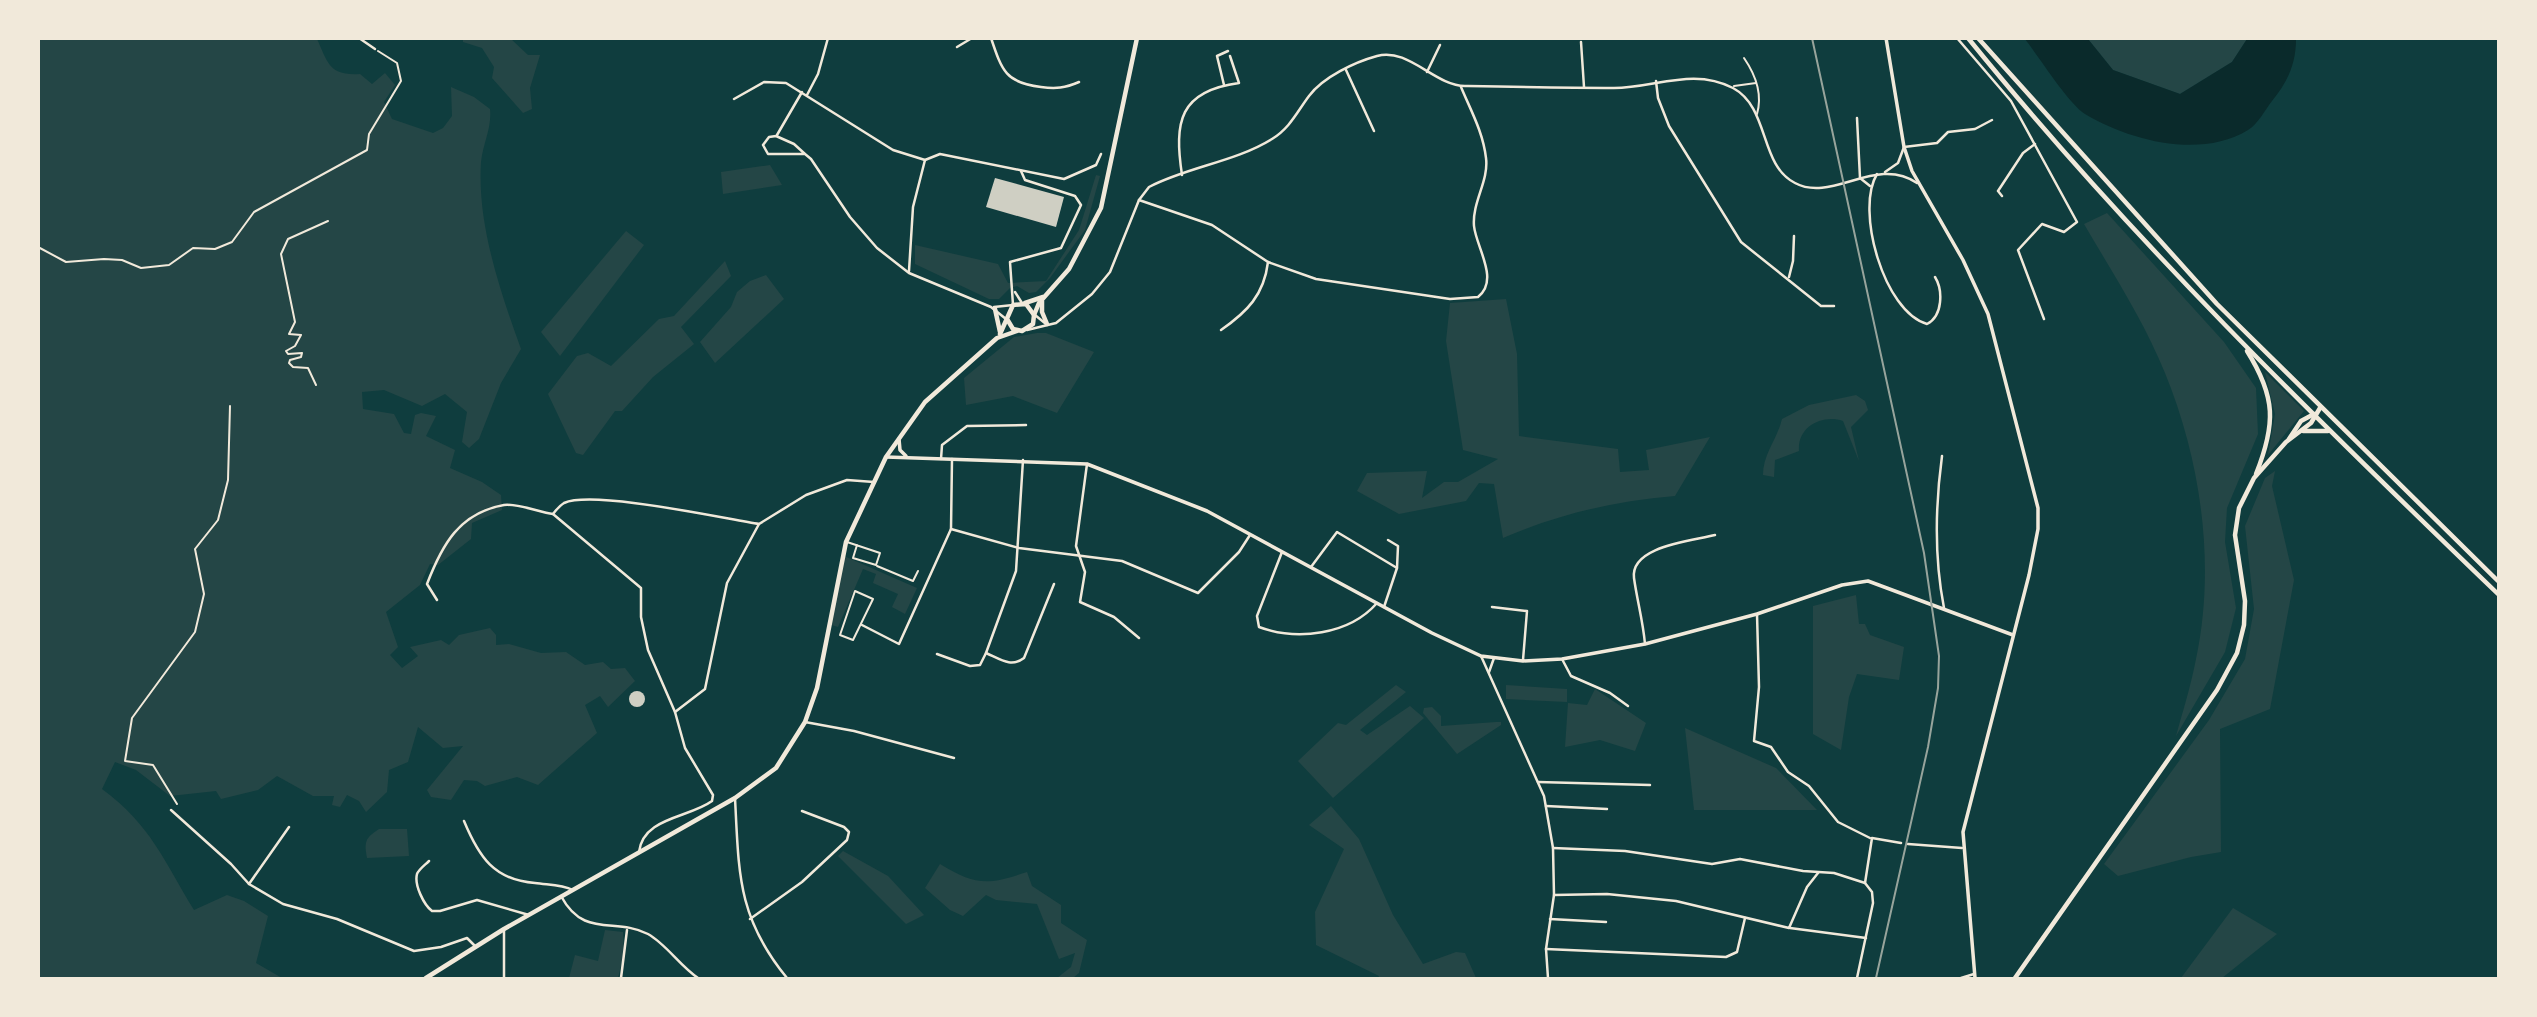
<svg xmlns="http://www.w3.org/2000/svg" width="2537" height="1017" font-family="Karla,sans-serif">
<style>
.green{fill:#244646}
.water{fill:#0a2a2b}
.building{fill:#cfcfc3}
.lines{fill:none;stroke-linecap:round;stroke-linejoin:round}
.path{stroke:#f1e9da;stroke-width:2}
.service{stroke:#f1e9da;stroke-width:2}
.minor{stroke:#f1e9da;stroke-width:2.5}
.tertiary{stroke:#f1e9da;stroke-width:3.5}
.secondary{stroke:#f1e9da;stroke-width:3.5}
.primary{stroke:#f1e9da;stroke-width:4.5}
.trunk{stroke:#f1e9da;stroke-width:4.5}
.rail{stroke:#97a49c;stroke-width:2}
</style>
<rect width="100%" height="100%" fill="#0f3d3e"/>
<!-- green -->
<g class="green">
<path d="M38,39h279c11,24 12,37 43,35l12,10 13,-11 10,12 -11,17 8,17 41,14 10,-5 9,-12 -1,-29 23,10 16,12c2,19 -7,34 -9,53 -4,62 19,129 40,187l-20,34 -22,56 -10,9 -7,-6 5,-30 -22,-18 -23,12 -38,-16 -22,2 1,17 31,5 10,19 7,1 4,-19 6,-2 15,3 -10,20 29,14 -5,18 32,14 19,13 1,15 -30,13 -1,16 -33,26 -8,-1 -10,21 -34,27 12,35 -8,8 12,13 16,-12 -8,-9 31,-7 8,5 10,-10 31,-7 6,7v10l13,-1 32,9 25,-1 19,13 18,-3 8,7 14,-1 10,13 -27,26 -8,-11 -15,9 12,28 -59,52 -21,-8 -32,9 -8,-5 -13,-1 -13,20 -20,-3 -4,-7 36,-44 -20,2 -25,-21 -10,35 -19,8 -2,22 -21,20 -7,-11 -12,-6 -7,12 -8,-2 2,-9h-21l-36,-20 -19,14 -37,9 -5,-8 -46,5 -34,-26 -21,-8 -13,27c49,36 62,72 92,121l33,-15 17,6 24,15 -12,47 26,15h-243z"/>
<path d="M463,39h48l17,16h12l-10,33 2,21 -9,4 -31,-35 2,-11 -12,-19 -19,-6z"/>
<path d="M2088,39h159l-15,23 -52,32 -67,-24z"/>
<path d="M770,165l12,20 -59,9 -2,-22z"/>
<path d="M1096,175l4,1 -15,54 -35,48 -14,14 -7,1 -12,-7 -7,2 -11,11h-10l-74,-35v-19l83,19 10,19 38,-2 33,-51z"/>
<path d="M2107,213l117,129 32,46 2,46 -31,74 -2,34 11,66 -11,44 -49,84c7,-25 15,-51 20,-77 20,-94 5,-198 -31,-286 -21,-52 -53,-101 -81,-149z"/>
<path d="M626,231l18,14 -84,111 -19,-24z"/>
<path d="M725,261l6,15 -50,51 13,17 -41,33 -31,34h-7l-32,44 -7,-2 -28,-59 29,-38 11,-3 23,13 48,-47 15,-3z"/>
<path d="M766,275l18,24 -69,64 -15,-21 31,-35 6,-15 13,-11z"/>
<path d="M1506,299l11,55 2,82 99,13 2,23 29,-2 -3,-20 64,-13 -35,59c-60,5 -117,18 -172,42l-9,-54 -15,-1 -13,18 -67,13 -42,-23 10,-18 60,-2 -5,27 22,-16h14l40,-23 -35,-9 -17,-109 4,-38z"/>
<path d="M1037,333h9l48,19 -37,61 -44,-17 -47,9 -2,-27 50,-41z"/>
<path d="M2265,372l39,39 -36,44 7,-41z"/>
<path d="M1856,395l9,6 3,9 -17,17 8,34 -16,-40c-21,-7 -46,6 -44,30l-24,9 -1,17 -11,-2c0,-21 14,-35 19,-56l27,-14z"/>
<path d="M2275,471l-3,15 22,94 -24,129 -50,20 1,123 -30,5 -73,19 -14,-12 105,-144 36,-61 9,-50 -9,-83 20,-48z"/>
<path d="M844,556l73,32 -12,26 -13,-7 6,-13 -25,-11 3,-9 -13,-5 -25,58 -10,-3z"/>
<path d="M1856,595l3,29h6l5,11 34,12 -5,33 -42,-6 -8,23 -8,53 -28,-16v-128z"/>
<path d="M1396,685l10,7 -46,38 7,5 43,-29 14,12 -91,80 -35,-37 40,-38 8,2z"/>
<path d="M1506,685l61,4v13l-61,-3z"/>
<path d="M1595,689l51,34 -11,28 -35,-11 -35,7 3,-44 19,2z"/>
<path d="M1432,707l9,9v10l55,-4h5v3l-44,29 -34,-41 1,-5z"/>
<path d="M1685,728l91,40 41,42h-123z"/>
<path d="M1331,806l28,33 34,76 30,49 33,-12 9,1 11,25h-98l1,-2 -63,-31 -1,-33 29,-63 -35,-24z"/>
<path d="M379,829h28l2,27 -42,2c-3,-16 -2,-20 12,-29z"/>
<path d="M843,851l45,25 36,39 -18,9 -68,-68z"/>
<path d="M940,864c36,22 48,21 87,8l5,14 29,19v18l26,17 -8,33 -6,5h-16l14,-11 4,-14 -16,6 -22,-55 -41,-4 -10,-5 -23,21 -13,-6 -25,-22z"/>
<path d="M2233,908l44,26 -55,44h-41z"/>
<path d="M605,930l18,2 1,21 -6,25h-49l6,-23 23,6z"/>
</g>
<!-- water -->
<path class="water" d="M2025,39h63l25,31 67,24 52,-32 15,-23h49c0,25 -8,42 -24,62 -7,9 -14,23 -24,29 -47,29 -118,11 -163,-16 -17,-11 -46,-57 -60,-75z"/>
<!-- building -->
<g class="building">
<path d="M995,178l69,19 -8,30 -70,-20z"/>
<circle cx="637" cy="699" r="8"/>
</g>
<g class="lines">
<!-- path -->
<g class="path">
<path d="M38,247l28,15 38,-3 18,1 19,8 28,-3 24,-17 22,1 17,-7 22,-30 113,-62 2,-16 32,-53 -4,-18 -19,-12"/>
<path d="M316,385l-8,-17 -15,-1 -4,-4 1,-3 11,-3 1,-4 -14,1 -2,-3 9,-5 6,-11 -12,-1 6,-12 -14,-68 7,-15 40,-18"/>
<path d="M177,804l-24,-39 -28,-4 7,-43 63,-86 9,-38 -9,-45 23,-29 10,-40 2,-74"/>
</g>
<!-- service -->
<g class="service">
<path d="M1744,58c11,16 19,35 13,56"/>
<path d="M1734,86l22,-3"/>
<path d="M847,542l33,11 -4,12 -23,-7 4,-13"/>
<path d="M877,566l36,15 5,-10"/>
<path d="M855,591l18,8 -20,41 -13,-5z"/>
</g>
<!-- minor -->
<g class="minor">
<path d="M359,38l16,11"/>
<path d="M991,38c11,33 15,45 50,49 15,2 24,1 38,-5"/>
<path d="M1504,38h82"/>
<path d="M1957,38l54,63 66,121 -13,10 -22,-8 -24,26 26,69"/>
<path d="M1581,42l3,45"/>
<path d="M957,47l15,-9"/>
<path d="M1346,70l28,61"/>
<path d="M1427,72l13,-27"/>
<path d="M1656,81l2,17 11,28 72,116 80,64h13"/>
<path d="M1224,85l-7,-29 11,-5"/>
<path d="M807,95l11,-21 10,-36"/>
<path d="M734,99l30,-17 22,1 107,67 32,10 15,-6 124,25 32,-14 5,-11"/>
<path d="M1857,118l3,60 10,8"/>
<path d="M777,135l25,-43"/>
<path d="M805,154l-11,-10 -18,-8 -7,1 -6,8 5,9h37l6,5 39,58 27,31 32,25 82,34 15,12"/>
<path d="M1885,172l13,-9 6,-16 33,-4 11,-11 27,-3 17,-9"/>
<path d="M1877,174c-22,36 7,138 50,150 16,-8 16,-34 8,-47"/>
<path d="M1182,175c-8,-53 -3,-84 57,-92l-9,-27"/>
<path d="M2002,196l-4,-5 25,-38 12,-9"/>
<path d="M1139,200l73,25 56,37 48,17 134,20 28,-2c22,-17 -2,-50 -4,-71 -2,-24 15,-45 12,-68 -3,-26 -15,-47 -25,-71"/>
<path d="M909,271l4,-64 12,-47"/>
<path d="M1789,277l4,-16 1,-25"/>
<path d="M1015,292l7,11"/>
<path d="M994,307l19,-2 -3,-43 51,-14 20,-43 -6,-9 -50,-16 -4,-9"/>
<path d="M1035,315l11,9"/>
<path d="M1027,330l29,-7 36,-29 18,-22 29,-72 10,-13c38,-20 86,-25 123,-48 18,-11 25,-27 37,-43 14,-19 46,-34 68,-40 31,-9 58,30 88,30 50,1 99,2 149,2 41,0 79,-21 119,0 37,20 26,77 62,95 37,20 81,-28 122,0"/>
<path d="M1221,330c26,-18 43,-35 47,-68"/>
<path d="M1942,456c-7,52 -8,101 2,152"/>
<path d="M941,459l1,-14 25,-19 59,-1"/>
<path d="M1087,464l-11,82 9,26 -5,30 34,15 25,21"/>
<path d="M553,514l88,74v29l7,33 27,62 10,36 28,47 -1,6c-23,17 -69,16 -73,51"/>
<path d="M951,529l68,19 103,13 76,32 41,-41 11,-17"/>
<path d="M1388,540l10,6 -1,22"/>
<path d="M1282,552l-25,64 2,11c38,14 90,8 118,-24"/>
<path d="M1311,567l26,-35 60,36 -13,39"/>
<path d="M437,600l-10,-16c15,-39 32,-71 77,-79 13,-2 35,7 49,9 3,-4 6,-8 11,-11 30,-13 157,15 195,21l47,-29 41,-15 27,2"/>
<path d="M1492,607l35,4 -4,49"/>
<path d="M1757,614l2,73 -5,54 17,6 17,25 21,14 29,36 32,16"/>
<path d="M862,625l37,19 52,-115 1,-70"/>
<path d="M1645,644c-2,-23 -8,-44 -11,-66 -4,-32 58,-37 81,-43"/>
<path d="M986,653c14,6 25,15 38,5l30,-74"/>
<path d="M937,654l33,12 10,-1 6,-12 30,-82 7,-111"/>
<path d="M1481,656l63,140 9,52 1,47 -8,54 2,29"/>
<path d="M1562,659l9,17 39,17 18,13"/>
<path d="M1489,672l5,-14"/>
<path d="M675,712l30,-23 22,-106 32,-59"/>
<path d="M805,722l49,9 100,27"/>
<path d="M1538,782l112,3"/>
<path d="M735,798c4,75 2,119 52,180"/>
<path d="M1546,806l61,3"/>
<path d="M171,810l60,54 18,20 34,20 54,15 77,32 27,-4 26,-9 8,8"/>
<path d="M464,821c15,36 30,59 71,62 13,2 26,1 38,7"/>
<path d="M1908,844l54,4"/>
<path d="M1553,848l72,3 87,13 28,-5 63,12 31,2 31,10 7,-45 29,5"/>
<path d="M429,861c-4,4 -10,8 -12,13 -3,11 7,31 15,37h8l37,-11 52,15"/>
<path d="M249,884l40,-57"/>
<path d="M1554,895l53,-1 69,7 113,27 18,-41 11,-14"/>
<path d="M561,896c23,43 54,21 87,38 18,10 32,32 50,44"/>
<path d="M750,919l52,-37 45,-42 2,-8 -5,-5 -42,-16"/>
<path d="M1550,919l56,3"/>
<path d="M1790,928l76,10"/>
<path d="M504,929v49"/>
<path d="M1546,949l180,8 11,-5 8,-34"/>
<path d="M621,978l6,-48"/>
<path d="M1857,978l16,-75 -1,-11 -7,-9"/>
<path d="M1961,978l13,-4"/>
</g>
<!-- tertiary -->
<g class="tertiary">
<path d="M899,439l1,11 6,6"/>
<path d="M886,457l201,7 120,47 225,122 49,23 42,5 39,-2 83,-15 112,-30 85,-29 26,-4 145,54"/>
</g>
<!-- secondary -->
<path class="secondary" d="M1886,38l18,109 8,24 51,89 25,54 50,194v21l-9,46 -66,257 12,146"/>
<!-- primary -->
<g class="primary">
<path d="M1042,301v11l5,12"/>
<path d="M1025,303l18,-6"/>
<path d="M995,309l5,23"/>
<path d="M1034,315l5,-12 30,-34 32,-61 36,-170"/>
<path d="M1000,334l13,-29 13,-1 8,11 -1,9 -11,7 -9,-2 -6,-10"/>
<path d="M426,978l78,-49 231,-131 41,-30 29,-46 12,-34 29,-146 40,-85 39,-55 72,-64 20,-7"/>
</g>
<!-- trunk -->
<g class="trunk">
<path d="M1968,38c161,199 346,379 530,556"/>
<path d="M1978,38l239,266 281,277"/>
<path d="M2247,351c29,46 29,73 9,123"/>
<path d="M2303,431h25"/>
<path d="M2289,439l12,-18 13,-7"/>
<path d="M2015,978l202,-288 20,-37 7,-28 1,-24 -10,-66 4,-27 15,-30 32,-36 25,-19 9,-15"/>
</g>
<!-- rail -->
<path class="rail" d="M1812,38l112,515 15,103 -1,32 -10,59 -52,231"/>
</g>
<!-- border -->
<rect width="2537" height="1017" fill="none" stroke="#f1e9da" stroke-width="80"/>
</svg>
